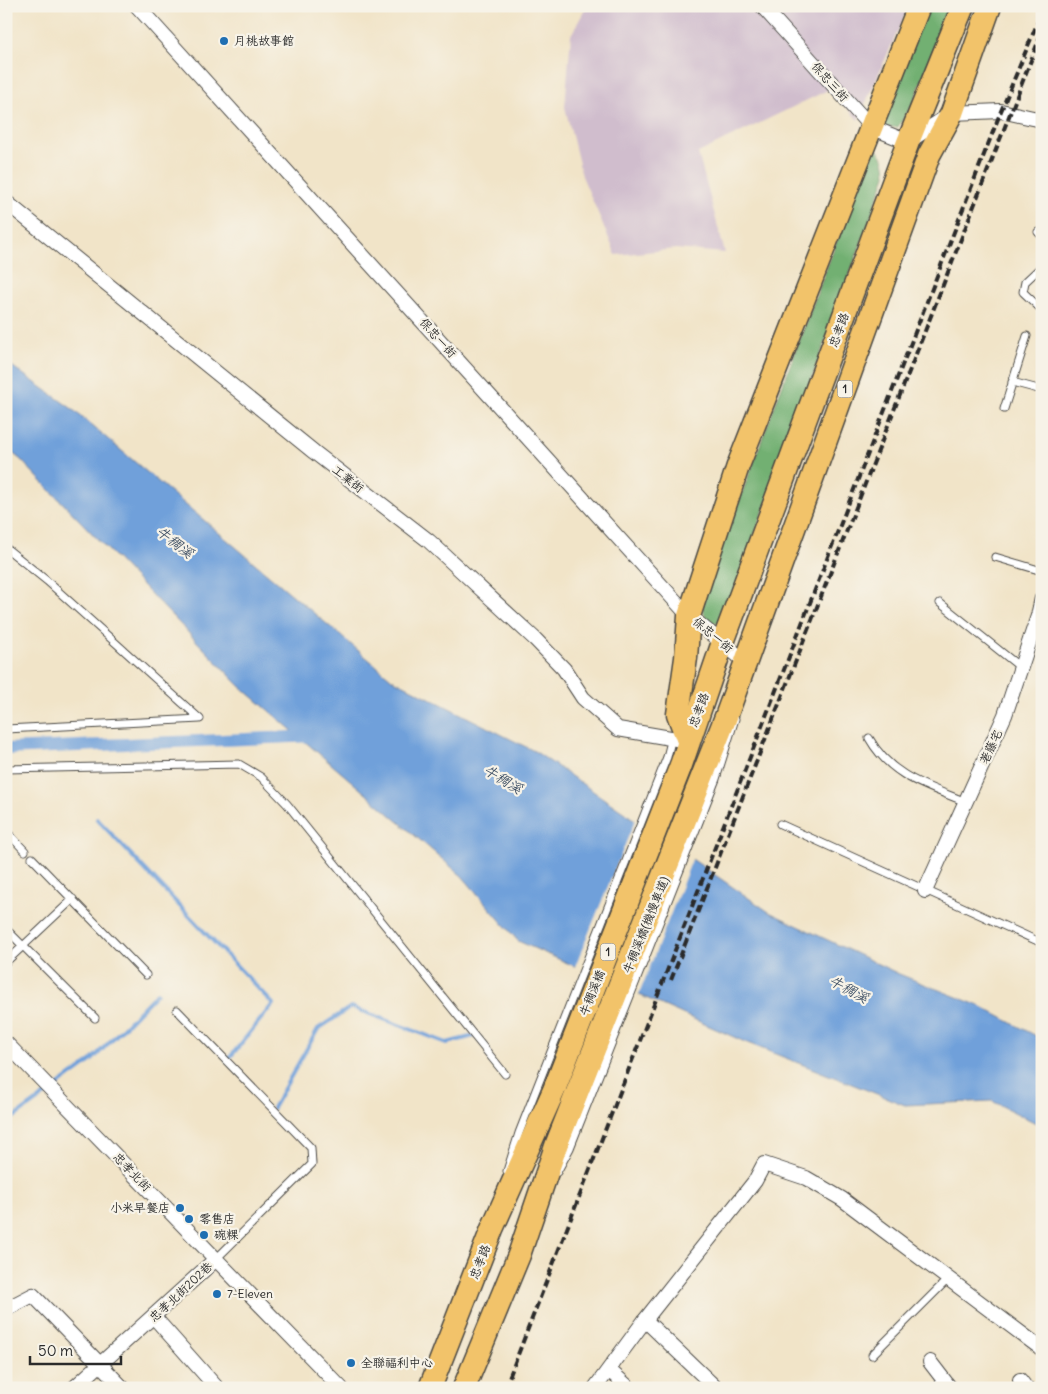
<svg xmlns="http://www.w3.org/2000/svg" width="1048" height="1394" font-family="Delius,'LXGW WenKai TC',sans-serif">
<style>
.industrial{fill:#d0bdcd}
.forest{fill:#72b072;stroke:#4e6e4e}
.water{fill:#6fa0da;stroke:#4d6682}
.pier{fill:#f1e4c8}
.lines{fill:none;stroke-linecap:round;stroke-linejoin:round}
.stream{stroke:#6fa0da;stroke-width:4}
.canal{stroke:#6fa0da;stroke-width:12}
.service-casing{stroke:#494743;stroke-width:9}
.minor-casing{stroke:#494743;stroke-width:16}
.primary-casing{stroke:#494743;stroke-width:25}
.service{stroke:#fff;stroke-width:7}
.minor{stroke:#fff;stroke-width:14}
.primary{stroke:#f2c36a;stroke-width:22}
.rail{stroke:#2b2b2b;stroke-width:4;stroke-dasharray:8 4;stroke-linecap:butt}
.poi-dot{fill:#1f6fb2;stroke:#f7f3e8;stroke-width:2}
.labels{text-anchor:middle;stroke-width:4.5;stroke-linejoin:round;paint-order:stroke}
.shield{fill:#f7f3e8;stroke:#686764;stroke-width:1}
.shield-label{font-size:11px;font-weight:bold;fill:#2b2b2b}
.poi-label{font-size:12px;fill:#2b2b2b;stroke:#f7f3e8;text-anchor:start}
.street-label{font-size:12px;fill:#2b2b2b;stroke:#f7f3e8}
.water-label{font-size:14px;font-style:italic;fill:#435468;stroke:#f7f3e8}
</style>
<rect width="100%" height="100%" fill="#f7f3e8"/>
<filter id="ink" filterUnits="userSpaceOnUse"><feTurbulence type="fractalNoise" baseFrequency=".02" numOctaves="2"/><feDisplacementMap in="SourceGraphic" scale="10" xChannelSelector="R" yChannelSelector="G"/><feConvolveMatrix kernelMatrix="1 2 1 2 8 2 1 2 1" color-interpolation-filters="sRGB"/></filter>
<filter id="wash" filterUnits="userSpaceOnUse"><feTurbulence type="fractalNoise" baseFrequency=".0096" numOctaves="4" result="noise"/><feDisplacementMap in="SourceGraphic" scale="20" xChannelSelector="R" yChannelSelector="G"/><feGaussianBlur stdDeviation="1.12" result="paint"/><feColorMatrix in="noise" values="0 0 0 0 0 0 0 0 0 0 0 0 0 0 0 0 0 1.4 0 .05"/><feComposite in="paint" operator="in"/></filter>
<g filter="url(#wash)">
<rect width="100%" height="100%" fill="#f1e4c8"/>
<!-- industrial -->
<path class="industrial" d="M587,6h322l-51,114 -28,-31 -132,64 27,100 -49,-4 -60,6 -34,-79 -17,-69 6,-72z"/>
<!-- forest -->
<g class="forest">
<path d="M926,6h24l-37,98 -15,23 -16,1z"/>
<path d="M872,147c12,7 13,14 14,28l-162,444 -6,4h-8c-13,-14 -6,-26 -1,-42z"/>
</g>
<!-- water -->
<path class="water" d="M6,362l65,46 321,271 144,73 233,160 130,62 83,33 60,32v87l-50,-25 -87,4 -160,-63 -227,-101 -56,-65 -222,-190 -220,-227 -14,-11z"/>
<!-- pier -->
<path class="pier" d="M636,818l57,39 -55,140 -64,-28z"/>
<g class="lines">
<!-- stream -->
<g class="stream">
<path d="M97,819l176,185 -46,57"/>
<path d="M54,1088l37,-27 66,-68"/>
<path d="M273,1108l45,-79 33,-22 96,36 27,-7"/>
<path d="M6,1123l43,-31"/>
</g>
<!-- canal -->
<path class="canal" d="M6,749l310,-13"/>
</g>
</g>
<g filter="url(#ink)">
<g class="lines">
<!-- service casing -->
<g class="service-casing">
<g id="service">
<path d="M1038,232l4,4"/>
<path d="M1042,266l-17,16 -2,10 19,18"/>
<path d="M1012,382l30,8"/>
<path d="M1004,409l23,-73"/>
<path d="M6,548l41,33 153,138 -194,10"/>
<path d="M995,557l47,14"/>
<path d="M940,603l80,64"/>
<path d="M869,738c22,39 58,48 97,64"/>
<path d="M6,769l233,-5 22,13 26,27 218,270"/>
<path d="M780,824l262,119"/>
<path d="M6,831l19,20"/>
<path d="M32,858l114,117"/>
<path d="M6,929l89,89"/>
<path d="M6,962l67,-63"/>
<path d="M177,1010l134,138 1,16 -96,95"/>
<path d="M507,1171l12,-38 148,-376 5,-20"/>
<path d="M557,1172l13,-24 146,-369 19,-60"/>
<path d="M872,1355l75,-75"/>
</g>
</g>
<!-- minor casing -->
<g class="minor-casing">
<g id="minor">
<path d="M137,6l552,610 57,46"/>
<path d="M762,6l109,121 37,15 44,-29 49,-2 41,9"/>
<path d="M6,202l308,250 115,89 106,98 29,30 19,29 35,31 70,12"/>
<path d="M925,891l80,-176 33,-99 4,-18"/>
<path d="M6,1043l335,345"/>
<path d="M6,1309l27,-14 90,93"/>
<path d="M154,1317l63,71"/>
<path d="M645,1320l71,68"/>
<path d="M930,1362l20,26"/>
<path d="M609,1370l20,18"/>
<path d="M1020,1380l6,8"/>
<path d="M74,1388l142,-129"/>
<path d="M595,1388l50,-68 110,-139 9,-17 42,14 36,21 200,150"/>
</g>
</g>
<!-- primary casing -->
<g class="primary-casing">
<g id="primary">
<path d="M688,741l-10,-27 8,-56 3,-42 49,-150 181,-460"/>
<path d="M430,1388l62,-159 62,-139 127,-325 41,-120 186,-503 55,-136"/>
<path d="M464,1388l55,-133 38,-112 170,-429 202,-559 23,-42 38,-107"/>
</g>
</g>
<!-- service -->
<use href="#service" class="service"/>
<!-- minor -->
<use href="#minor" class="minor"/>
<!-- primary -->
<use href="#primary" class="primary"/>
<!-- rail -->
<g class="rail">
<path d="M671,980l371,-948"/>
<path d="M505,1388l496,-1277 41,-99"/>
</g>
</g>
</g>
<!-- markers -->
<g class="poi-dot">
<circle cx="224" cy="41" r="5"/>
<circle cx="180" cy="1208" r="5"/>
<circle cx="189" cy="1219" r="5"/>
<circle cx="204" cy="1235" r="5"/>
<circle cx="217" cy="1294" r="5"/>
<circle cx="351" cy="1363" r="5"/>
</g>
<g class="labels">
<!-- shield labels -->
<g class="shield">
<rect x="837.5" y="380.5" width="15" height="17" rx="4"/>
<rect x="600.5" y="943.5" width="15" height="17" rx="4"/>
</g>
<g class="shield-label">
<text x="845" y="393">1</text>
<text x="608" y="956">1</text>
</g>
<!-- poi labels -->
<g class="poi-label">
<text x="234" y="45">月桃故事館</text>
<text x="170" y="1212" text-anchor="end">小米早餐店</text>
<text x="199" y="1223">零售店</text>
<text x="214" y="1239">碗粿</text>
<text x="227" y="1298">7-Eleven</text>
<text x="361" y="1367">全聯福利中心</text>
</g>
<!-- street labels -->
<g class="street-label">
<text transform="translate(830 82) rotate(48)" y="4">保忠三街</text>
<text transform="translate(839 330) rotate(-70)" y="4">忠孝路</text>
<text transform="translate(438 338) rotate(48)" y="4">保忠一街</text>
<text transform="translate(348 479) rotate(38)" y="4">工業街</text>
<text transform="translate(713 635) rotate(40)" y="4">保忠一街</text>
<text transform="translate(699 710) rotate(-70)" y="4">忠孝路</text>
<text transform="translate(991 747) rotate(-65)" y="4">荖藤宅</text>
<text transform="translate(646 925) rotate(-68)" y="4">牛稠溪橋(機慢車道)</text>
<text transform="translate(592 993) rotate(-68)" y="4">牛稠溪橋</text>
<text transform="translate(132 1172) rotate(46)" y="4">忠孝北街</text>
<text transform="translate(480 1262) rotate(-69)" y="4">忠孝路</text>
<text transform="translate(181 1292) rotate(-43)" y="4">忠孝北街202巷</text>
</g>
<!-- water labels -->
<g class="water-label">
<text transform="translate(175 542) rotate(38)" y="5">牛稠溪</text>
<text transform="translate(503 779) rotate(31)" y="5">牛稠溪</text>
<text transform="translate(849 989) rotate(28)" y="5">牛稠溪</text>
</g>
</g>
<!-- margin -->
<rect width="1048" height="1394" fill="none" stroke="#f7f3e8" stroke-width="25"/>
<!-- scale -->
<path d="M30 1356v8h91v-8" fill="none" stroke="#2b2b2b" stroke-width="2.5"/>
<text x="38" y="1356" font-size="15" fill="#2b2b2b" stroke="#f7f3e8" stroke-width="4" paint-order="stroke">50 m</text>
</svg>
